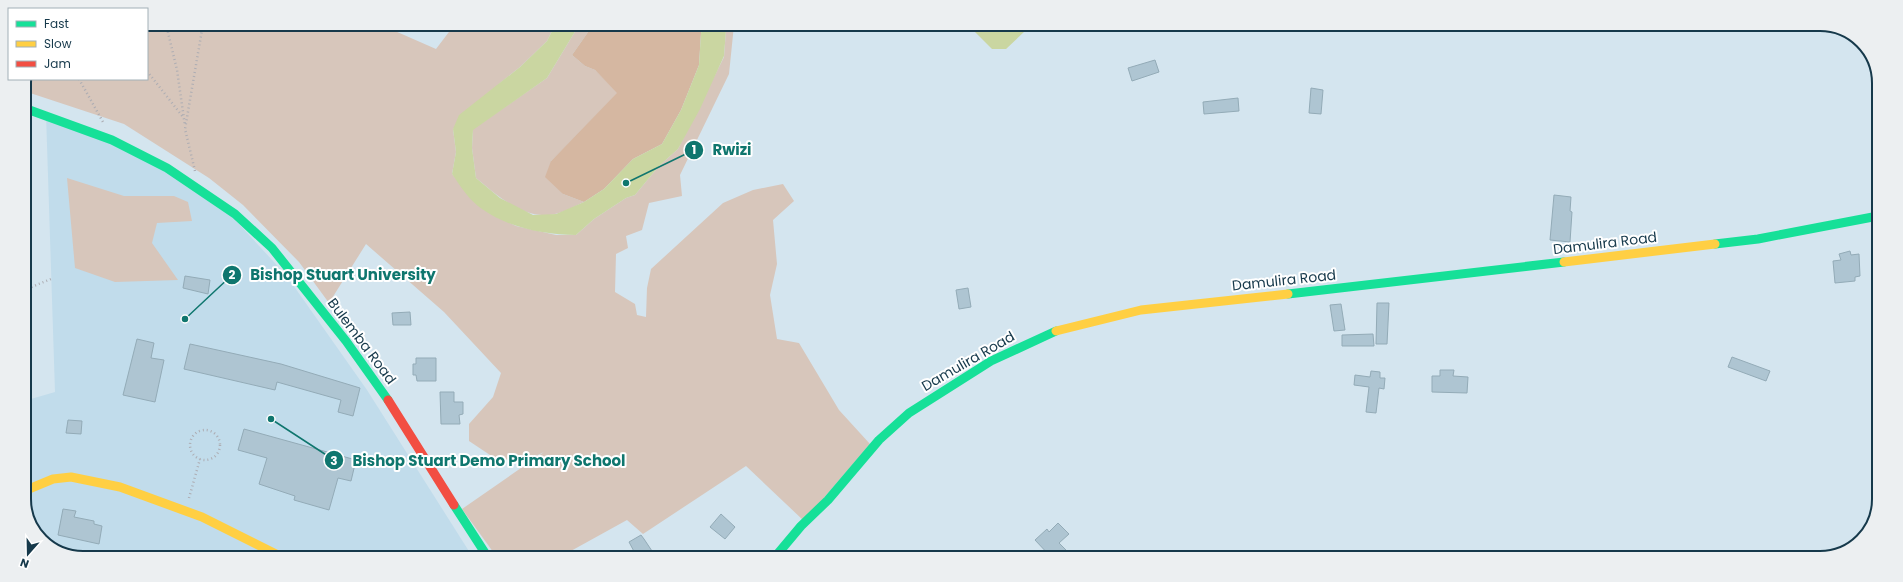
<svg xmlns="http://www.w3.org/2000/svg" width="1903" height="582" font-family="Poppins,sans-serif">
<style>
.built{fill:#c1dceb}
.green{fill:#d7c6bb}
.forest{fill:#d5b7a1}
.water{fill:#cad6a1}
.building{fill:#aec5d2;stroke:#93abb7}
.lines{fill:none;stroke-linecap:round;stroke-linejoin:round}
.path{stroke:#adadb3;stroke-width:2.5;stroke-dasharray:1 3;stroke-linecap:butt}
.street{stroke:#b6afb4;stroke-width:11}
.fast{stroke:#16e098;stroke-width:9}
.slow{stroke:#ffcf43;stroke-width:9}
.jam{stroke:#f24e42;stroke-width:9}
.labels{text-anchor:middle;stroke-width:4;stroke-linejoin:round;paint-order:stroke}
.street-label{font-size:14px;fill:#16394b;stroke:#fff}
.rim{fill:none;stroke:#16394b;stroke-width:2}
.leader{fill:none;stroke:#0f766e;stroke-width:1.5}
.callout-dot{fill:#0f766e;stroke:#fff;stroke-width:1.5}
.mark-label{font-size:12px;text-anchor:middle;font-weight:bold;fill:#fff}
.callout-label{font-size:15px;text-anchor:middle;font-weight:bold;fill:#0f766e;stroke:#fff;stroke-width:4;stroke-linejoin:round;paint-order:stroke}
</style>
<rect width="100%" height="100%" fill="#d4e5ef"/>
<!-- built -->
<path class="built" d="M46,114l69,26 109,68 62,67 81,115 105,166h-404l-30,-18 -14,-35v-102l31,-9z"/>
<!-- green -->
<g class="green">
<path d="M147,24h232l57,25 19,-25 100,1 -8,16 -27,26 -20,16 -47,46 3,23 -4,22 31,35 33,17 40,9h20l18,-16 32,-21 9,-3 24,-29 19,-17 46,-92 2,-27 2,-5h6l-5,49 -49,101 2,21 -33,7 -7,27 -16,6 2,12 -12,6 -1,38 20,12 2,11 9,2 1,-29 4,-19 72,-66 30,-13 30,-6 11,17 -21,19 4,44 -7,31 7,44 22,4 40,67 31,34 -66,77 -58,-55 -103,68 -16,-14 -67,37 -64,-1 -34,-47 82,-57 -22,11 -29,-6 -24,-16v-17l24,-27 8,-24 -57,-61 -78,-68 -37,59 -30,-41 -56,-57 -34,-27 -85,-54 -100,-33 2,-12h121z"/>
<path d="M579,25h14l-21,30 13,11 10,4 23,23 -67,68 12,33 21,8c-9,4 -19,10 -29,12 -31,7 -57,-18 -79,-36l-4,-30 1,-19 74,-51z"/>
<path d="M67,178l57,18h50l14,6 4,19 -35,2 -5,20 26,37 -63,2 -40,-14z"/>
</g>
<!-- forest -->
<path class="forest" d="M593,25h111l-3,8 -2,32 -18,45 -19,34 -29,15 -29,30 -20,13 -21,-8 -18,-17 6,-16 66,-68 -22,-23 -10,-4 -13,-11z"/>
<!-- water -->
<g class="water">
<path d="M555,25h24l-32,53 -74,52 -1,18 4,30 24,20 33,17 23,-1 28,-12 20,-13 29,-30 29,-15 19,-34 18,-45 2,-32 3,-8h24l-2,5 -2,26 -24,53 -22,40 -19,17 -24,29 -9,3 -32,21 -18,16c-31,0 -67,-7 -94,-26 -13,-9 -21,-22 -30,-35l4,-22 -3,-23 6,-14 61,-48 27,-26z"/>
<path d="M968,25h68l-11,6 -19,18h-14z"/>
</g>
<!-- building -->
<g class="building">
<path d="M1155,60l4,12 -27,9 -4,-13z"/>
<path d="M1311,88l12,2 -2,24 -12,-1z"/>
<path d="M1238,98l1,13 -35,3 -1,-12z"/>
<path d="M1554,195l17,2 -1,14 2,1 -2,30 -20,-2z"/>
<path d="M1850,251l1,4 8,-1 1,22 -5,1v4l-20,2 -2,-22 8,-1 -2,-6z"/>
<path d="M185,276l25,4 -2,14 -25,-6z"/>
<path d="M968,288l3,19 -12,2 -3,-19z"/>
<path d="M1377,303h12l-2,41h-11z"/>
<path d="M1341,304l4,26 -11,1 -4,-26z"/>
<path d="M410,312l1,13h-18l-1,-12z"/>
<path d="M1373,334l1,12h-32v-11z"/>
<path d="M137,339l17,4 -3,15 13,2 -9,42 -32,-7z"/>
<path d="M190,344l91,20 79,24 -7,28 -15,-4 3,-12 -64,-18 -2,8 -91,-21z"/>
<path d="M1732,357l38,14 -4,10 -38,-14z"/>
<path d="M416,358h20v23h-19l-1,-6h-3v-11h3z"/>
<path d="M1440,370h14l-1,6 15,1 -1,16 -35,-1v-16h8z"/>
<path d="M1371,371l9,1v6h5l-1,11 -5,-1 -3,25 -10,-1 3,-25 -15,-2 1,-10 15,2z"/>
<path d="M440,392h14v10h9v12l-4,1 1,9h-19z"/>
<path d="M68,420l14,1 -1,13 -15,-1z"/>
<path d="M244,429l112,31 -5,21 -13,-3 -9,32 -35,-10 1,-4 -36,-12 8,-26 -29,-8z"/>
<path d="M63,509l13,2 -2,6 20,4v3l8,2 -3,18 -41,-9z"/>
<path d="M721,514l14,13 -10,12 -15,-12z"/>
<path d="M1058,523l11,11 -10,9 14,14h-22l-16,-17 12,-11 2,3z"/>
<path d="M641,535l3,4 12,18h-19l-8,-15z"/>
</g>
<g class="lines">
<!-- path -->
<g class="path">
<path d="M166,24l11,46 8,56"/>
<path d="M147,71l36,46"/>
<path d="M79,79l24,43"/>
<path d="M195,171l-10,-42 18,-105"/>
<path d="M24,290l27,-11"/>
<circle cx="205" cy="445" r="15"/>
<path d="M189,498l11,-39"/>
</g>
<!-- street -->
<path class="street" d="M361,556h26"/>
<!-- fast -->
<g class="fast">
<path d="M24,108l88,32 55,28 68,46 37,34 74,93 42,59"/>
<path d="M1715,244l43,-5 120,-23"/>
<path d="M1288,294l276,-32"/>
<path d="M454,505l33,51"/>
<path d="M775,557l26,-31 27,-26 51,-60 30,-27 82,-52 65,-30"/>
</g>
<!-- slow -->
<g class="slow">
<path d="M1564,262l151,-18"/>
<path d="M1056,331l85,-21 147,-16"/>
<path d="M24,491l29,-12 18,-2 49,10 82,30 78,39"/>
</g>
<!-- jam -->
<path class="jam" d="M388,400l66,105"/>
</g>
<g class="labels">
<!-- street labels -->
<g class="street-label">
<text transform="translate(1605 243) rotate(-7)" y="5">Damulira Road</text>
<text transform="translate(1284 280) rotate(-6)" y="5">Damulira Road</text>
<text transform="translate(362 341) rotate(53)" y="5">Bulemba Road</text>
<text transform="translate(968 361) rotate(-30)" y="5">Damulira Road</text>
</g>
</g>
<!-- crop -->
<path d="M0 0H1903V582H0ZM83 31H1820A52 52 0 0 1 1872 83V499A52 52 0 0 1 1820 551H83A52 52 0 0 1 31 499V83A52 52 0 0 1 83 31Z" fill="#eceff1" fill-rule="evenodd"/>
<path class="rim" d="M83 31H1820A52 52 0 0 1 1872 83V499A52 52 0 0 1 1820 551H83A52 52 0 0 1 31 499V83A52 52 0 0 1 83 31Z"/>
<!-- callouts -->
<path class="leader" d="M626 183L694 150M185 319L232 275M271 419L334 460"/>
<g class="callout-dot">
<circle cx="626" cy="183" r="4"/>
<circle cx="185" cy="319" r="4"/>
<circle cx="271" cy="419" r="4"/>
<circle cx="694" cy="150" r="10"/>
<circle cx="232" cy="275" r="10"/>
<circle cx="334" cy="460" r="10"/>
</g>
<g class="mark-label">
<text x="694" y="154">1</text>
<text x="232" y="279">2</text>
<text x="334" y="465">3</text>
</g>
<g class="callout-label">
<text x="732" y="155">Rwizi</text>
<text x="343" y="280">Bishop Stuart University</text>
<text x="489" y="466">Bishop Stuart Demo Primary School</text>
</g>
<!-- legend -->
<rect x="8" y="8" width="140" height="72" fill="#ffffff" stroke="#a2b0b7"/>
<rect x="16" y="21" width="20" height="6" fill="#16e098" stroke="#a2b0b7"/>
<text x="44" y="28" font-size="12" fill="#16394b">Fast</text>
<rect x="16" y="41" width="20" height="6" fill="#ffcf43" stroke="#a2b0b7"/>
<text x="44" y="48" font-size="12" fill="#16394b">Slow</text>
<rect x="16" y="61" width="20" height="6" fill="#f24e42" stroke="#a2b0b7"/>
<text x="44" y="68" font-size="12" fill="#16394b">Jam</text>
<!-- north arrow -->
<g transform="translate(28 554) rotate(200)" stroke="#ffffff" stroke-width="3" paint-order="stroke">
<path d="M0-3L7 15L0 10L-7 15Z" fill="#16394b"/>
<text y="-6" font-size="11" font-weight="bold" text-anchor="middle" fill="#16394b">N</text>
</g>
</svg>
